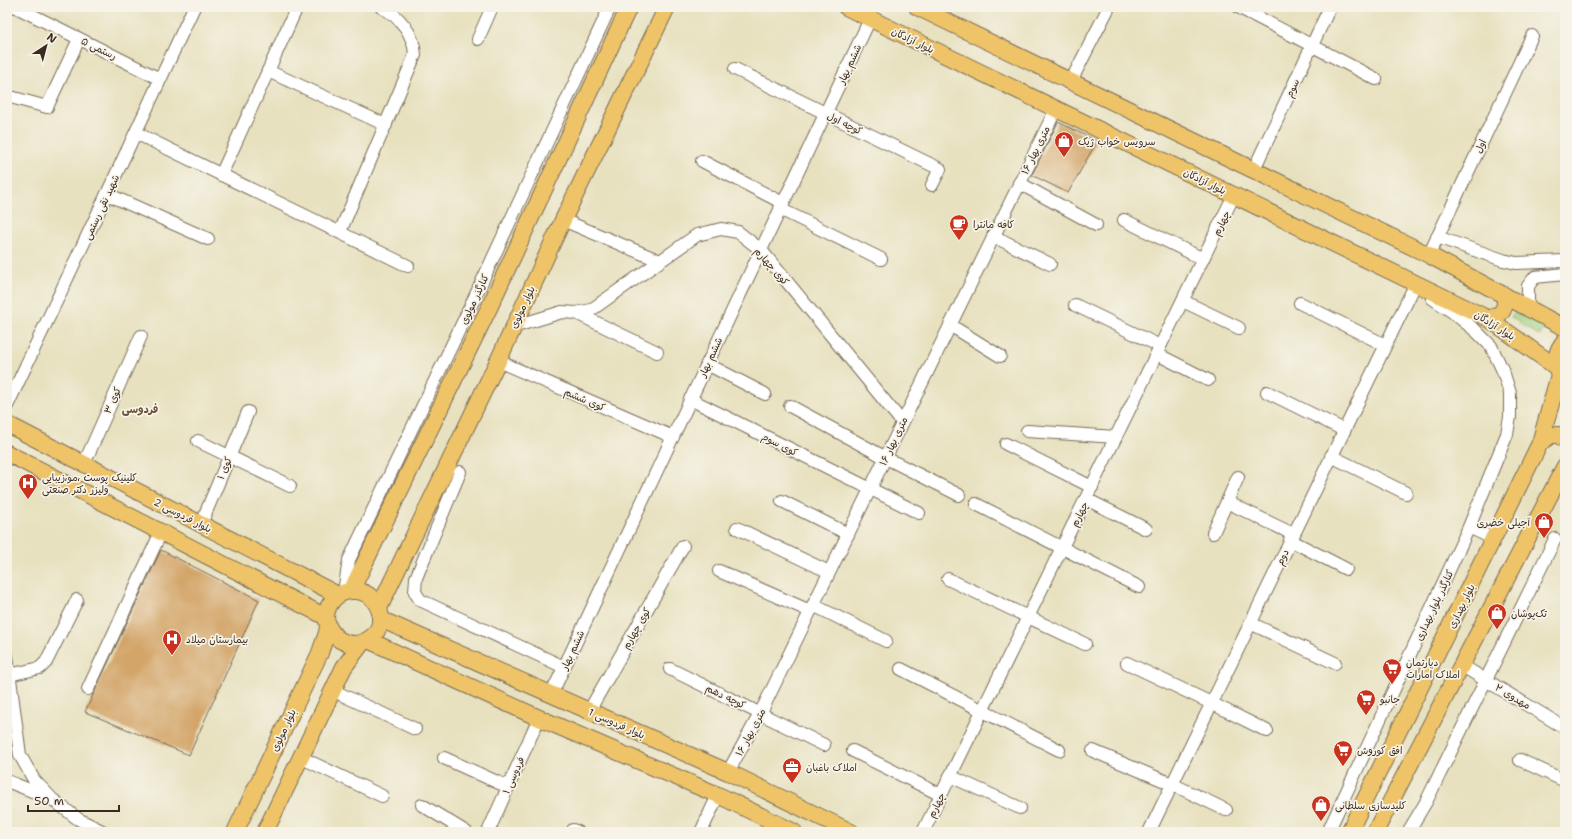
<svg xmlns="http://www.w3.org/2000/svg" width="1572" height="839" font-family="'Shantell Sans','Playpen Sans Arabic',sans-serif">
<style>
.green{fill:#9dd080;stroke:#6c7d4f}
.building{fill:#d3a569}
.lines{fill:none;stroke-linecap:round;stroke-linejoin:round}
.minor-casing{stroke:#776a56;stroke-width:14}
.major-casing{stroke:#776a56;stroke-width:18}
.minor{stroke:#fff;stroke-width:12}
.major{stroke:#efc469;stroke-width:16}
.labels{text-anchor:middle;stroke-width:3.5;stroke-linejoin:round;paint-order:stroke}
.street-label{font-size:10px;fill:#3b2a1e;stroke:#f7f3e8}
.poi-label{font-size:10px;fill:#3b2a1e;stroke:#f7f3e8;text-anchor:start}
.neighbourhood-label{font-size:11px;font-weight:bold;fill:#705538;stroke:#f7f3e8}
</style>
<rect width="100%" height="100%" fill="#f7f3e8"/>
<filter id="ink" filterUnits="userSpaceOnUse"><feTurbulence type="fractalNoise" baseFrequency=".025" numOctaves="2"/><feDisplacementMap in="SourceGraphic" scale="8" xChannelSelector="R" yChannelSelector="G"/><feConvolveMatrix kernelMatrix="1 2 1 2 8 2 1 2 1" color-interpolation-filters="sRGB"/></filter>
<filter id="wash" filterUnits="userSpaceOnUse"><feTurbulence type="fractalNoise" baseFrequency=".012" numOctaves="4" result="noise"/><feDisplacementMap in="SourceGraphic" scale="16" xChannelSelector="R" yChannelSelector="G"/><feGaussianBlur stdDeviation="0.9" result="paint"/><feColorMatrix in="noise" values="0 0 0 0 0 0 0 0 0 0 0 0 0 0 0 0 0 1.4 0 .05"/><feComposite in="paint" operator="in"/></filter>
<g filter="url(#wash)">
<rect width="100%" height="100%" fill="#e7e1bf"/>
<!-- green -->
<path class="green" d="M1514,312l30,14 -4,10 -29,-19z"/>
<g id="blocks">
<!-- building -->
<g class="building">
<path d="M1058,122l39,19 -29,52 -36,-18z"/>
<path d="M161,550l98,50 -70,155 -104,-43z"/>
</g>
</g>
</g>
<g filter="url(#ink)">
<use href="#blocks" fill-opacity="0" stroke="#776a56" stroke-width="1"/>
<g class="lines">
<!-- minor casing -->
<g class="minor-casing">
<g id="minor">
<path d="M16,7l144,72"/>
<path d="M1238,7l138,72"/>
<path d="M478,39l14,-32"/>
<path d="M735,69l205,100 -8,16"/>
<path d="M268,71l118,54"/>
<path d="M1071,81l38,-74"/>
<path d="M7,96l40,11 32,-68"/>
<path d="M136,133l272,133"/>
<path d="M702,161l81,42"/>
<path d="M1254,169l76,-162"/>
<path d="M221,175l76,-168"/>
<path d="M1019,183l77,42"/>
<path d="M107,194l101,45"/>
<path d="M780,209l101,50"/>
<path d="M563,220l97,41"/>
<path d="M1124,220l79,39"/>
<path d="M340,232l75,-177c-1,-21 -15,-39 -34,-48"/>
<path d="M993,236l57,28"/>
<path d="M1437,237l66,23 13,3 49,-2"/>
<path d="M1429,255l103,-219"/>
<path d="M1183,301l56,27"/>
<path d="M1300,303l85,42"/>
<path d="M1075,305l85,41"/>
<path d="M1528,309v-23l7,-9 30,-3"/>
<path d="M576,313l81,39"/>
<path d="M950,325l50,31"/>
<path d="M513,327l49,-15 14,1 15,-3 106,-75 24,-6 17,3 23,18 141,172"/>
<path d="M1157,354l51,26"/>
<path d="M498,361l175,76"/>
<path d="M707,364l58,30"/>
<path d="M1267,392l77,38"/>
<path d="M690,399l229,114"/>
<path d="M7,406l106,-225 81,-174"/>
<path d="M790,406l96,52 73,37"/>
<path d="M1027,431l89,6"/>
<path d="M198,441l92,45"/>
<path d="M1006,444l86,43"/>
<path d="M1331,456l75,37"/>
<path d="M84,464l57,-128"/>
<path d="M460,472l-44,106 -1,14 5,8 144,67"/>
<path d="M1086,499l60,30"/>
<path d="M782,501l66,33"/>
<path d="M1227,502l66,32"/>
<path d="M976,504l163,83"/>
<path d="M201,524l47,-112"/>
<path d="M1469,527l25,12"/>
<path d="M737,528l92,44"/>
<path d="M1213,533l25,-56"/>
<path d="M1290,540l56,29"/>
<path d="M719,571l91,40"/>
<path d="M948,579l137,65"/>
<path d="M344,592l5,-32 123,-257 138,-296"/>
<path d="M813,605l73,36"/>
<path d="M1250,623l85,40"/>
<path d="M7,656l13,99 14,25 18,19 26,20 26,13"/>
<path d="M1127,663l84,40 56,28"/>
<path d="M1461,665l104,63"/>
<path d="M670,669l154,76"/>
<path d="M901,669l158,81"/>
<path d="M9,675l31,-7 6,-6 31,-62"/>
<path d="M88,689l73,-157"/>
<path d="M334,691l81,38"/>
<path d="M551,695l319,-676"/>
<path d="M589,711l94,-165"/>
<path d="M853,751l88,44"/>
<path d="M1093,751l79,33 54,26"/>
<path d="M300,757l82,39"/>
<path d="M444,758l64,29"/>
<path d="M1520,760l45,21"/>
<path d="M728,772l32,-58 296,-605"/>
<path d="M950,776l70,32"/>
<path d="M7,781l40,16"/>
<path d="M422,805l44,27"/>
<path d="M573,830l5,2"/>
<path d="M488,832l51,-114"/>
<path d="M701,832l17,-37"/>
<path d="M923,832l311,-637"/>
<path d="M1149,832l267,-549"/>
<path d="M1328,832l141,-305 38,-93 3,-17v-24l-7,-22 -12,-25 -15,-15 -22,-18 -22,-15"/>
<path d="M1408,832l18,-30 129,-263"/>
</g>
</g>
<!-- major casing -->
<g class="major-casing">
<g id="major">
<path d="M846,7l643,312 67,48"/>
<path d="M917,7l512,248 136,73"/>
<path d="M1489,319c13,-5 18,-9 15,-24"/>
<path d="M1559,375c-4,-11 -4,-25 6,-34"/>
<path d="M7,424l331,171"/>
<path d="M1540,443l11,-8h8l6,5"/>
<path d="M7,453l319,164"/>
<path d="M351,591l138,-283 140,-301"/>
<path d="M379,608l119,-247 65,-141 104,-213"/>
<path d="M380,619l348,153 123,60"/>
<path d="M368,640l171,78 179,77 76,37"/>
<path d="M235,832l85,-179c2,-8 8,-19 8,-27 0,-3 -2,-6 -2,-9 1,-15 13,-27 28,-26 10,0 18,5 23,14 17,31 -31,58 -49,21"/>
<path d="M265,832l79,-165 18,-24"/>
<path d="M1349,832l191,-389 19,-68"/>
<path d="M1375,832l190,-366"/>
</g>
</g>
<!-- minor -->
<use href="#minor" class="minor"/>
<!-- major -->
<use href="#major" class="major"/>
</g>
</g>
<!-- icons -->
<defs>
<g id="shop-pin" transform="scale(1)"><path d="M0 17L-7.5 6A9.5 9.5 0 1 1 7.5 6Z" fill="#c8321e" stroke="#f7f3e8"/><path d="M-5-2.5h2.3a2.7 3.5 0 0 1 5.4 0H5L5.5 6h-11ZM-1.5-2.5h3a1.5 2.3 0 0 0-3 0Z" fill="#fff"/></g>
<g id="cafe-pin" transform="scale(1)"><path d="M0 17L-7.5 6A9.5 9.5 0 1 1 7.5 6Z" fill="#c8321e" stroke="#f7f3e8"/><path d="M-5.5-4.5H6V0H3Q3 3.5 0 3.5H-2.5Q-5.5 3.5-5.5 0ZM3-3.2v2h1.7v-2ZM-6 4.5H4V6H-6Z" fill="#fff"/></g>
<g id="hospital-pin" transform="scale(1)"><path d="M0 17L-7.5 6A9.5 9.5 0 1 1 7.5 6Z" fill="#c8321e" stroke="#f7f3e8"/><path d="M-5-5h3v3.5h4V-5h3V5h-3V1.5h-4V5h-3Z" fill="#fff"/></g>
<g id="supermarket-pin" transform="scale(1)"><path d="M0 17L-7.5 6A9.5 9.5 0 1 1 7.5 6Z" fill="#c8321e" stroke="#f7f3e8"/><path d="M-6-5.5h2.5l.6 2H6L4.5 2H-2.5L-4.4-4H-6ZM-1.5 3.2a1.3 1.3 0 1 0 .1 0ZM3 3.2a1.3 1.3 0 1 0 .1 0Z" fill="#fff"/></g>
<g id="office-pin" transform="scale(1)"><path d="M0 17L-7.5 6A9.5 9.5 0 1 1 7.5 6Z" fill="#c8321e" stroke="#f7f3e8"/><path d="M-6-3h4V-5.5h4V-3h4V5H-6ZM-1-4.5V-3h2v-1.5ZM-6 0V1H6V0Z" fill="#fff"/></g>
</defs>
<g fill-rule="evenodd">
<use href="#shop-pin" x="1064" y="141"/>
<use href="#cafe-pin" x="959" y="224"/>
<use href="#hospital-pin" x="28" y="483"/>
<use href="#shop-pin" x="1544" y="522"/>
<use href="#shop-pin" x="1497" y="613"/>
<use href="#hospital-pin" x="172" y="639"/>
<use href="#supermarket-pin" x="1392" y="668"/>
<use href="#supermarket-pin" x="1366" y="699"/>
<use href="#supermarket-pin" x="1343" y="750"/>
<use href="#office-pin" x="792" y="767"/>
<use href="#shop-pin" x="1321" y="805"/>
</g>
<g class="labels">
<!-- street labels -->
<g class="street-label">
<text transform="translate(913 40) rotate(26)" y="4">بلوار آزادگان</text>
<text transform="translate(99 48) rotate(26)" y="4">رستمی ۵</text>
<text transform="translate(849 64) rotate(-65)" y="4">ششم بهار</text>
<text transform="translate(1292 88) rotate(-65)" y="4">سوم</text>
<text transform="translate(845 123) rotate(26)" y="4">کوچه اول</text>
<text transform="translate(1480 146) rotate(-65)" y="4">اول</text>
<text transform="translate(1035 150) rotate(-64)" y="4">۱۶ متری بهار</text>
<text transform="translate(1205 181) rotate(26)" y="4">بلوار آزادگان</text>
<text transform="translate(101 207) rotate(-65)" y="4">شهید نقی رستمی</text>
<text transform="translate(1221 223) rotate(-64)" y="4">چهارم</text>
<text transform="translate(772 266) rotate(48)" y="4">کوی چهارم</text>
<text transform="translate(474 299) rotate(-65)" y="4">کنارگذر مولوی</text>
<text transform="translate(522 307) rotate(-65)" y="4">بلوار مولوی</text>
<text transform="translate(1495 325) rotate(32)" y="4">بلوار آزادگان</text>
<text transform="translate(710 357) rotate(-65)" y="4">ششم بهار</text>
<text transform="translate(585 399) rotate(23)" y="4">کوی ششم</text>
<text transform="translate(112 400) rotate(-66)" y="4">کوی ۳</text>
<text transform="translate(893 441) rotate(-65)" y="4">۱۶ متری بهار</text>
<text transform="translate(780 444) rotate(27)" y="4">کوی سوم</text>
<text transform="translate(224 468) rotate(-68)" y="4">کوی ۱</text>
<text transform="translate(1079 514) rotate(-64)" y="4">چهارم</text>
<text transform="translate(183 515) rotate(27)" y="4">بلوار فردوسی 2</text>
<text transform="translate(1282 557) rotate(-64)" y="4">دوم</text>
<text transform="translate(1434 605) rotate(-65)" y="4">کنارگذر بلوار بهداری</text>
<text transform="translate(1461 606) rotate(-64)" y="4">بلوار بهداری</text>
<text transform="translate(636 628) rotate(-60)" y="4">کوی چهارم</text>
<text transform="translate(572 650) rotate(-65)" y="4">ششم بهار</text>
<text transform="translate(726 696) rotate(26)" y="4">کوچه دهم</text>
<text transform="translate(1513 696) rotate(31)" y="4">مهدوی ۲</text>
<text transform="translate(617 723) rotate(24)" y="4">بلوار فردوسی 1</text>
<text transform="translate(283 730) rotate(-65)" y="4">بلوار مولوی</text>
<text transform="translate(750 732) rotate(-62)" y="4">۱۶ متری بهار</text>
<text transform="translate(513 775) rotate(-66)" y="4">فردوسی ۱</text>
<text transform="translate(936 805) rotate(-64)" y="4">چهارم</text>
</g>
<!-- poi labels -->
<g class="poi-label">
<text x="1078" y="145">سرویس خواب ژیک</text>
<text x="973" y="228">کافه مانترا</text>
<text x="42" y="481">کلینیک پوست ،مو،زیبایی<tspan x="42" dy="12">ولیزر دکتر صنعتی</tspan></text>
<text x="1530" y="526" text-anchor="end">آجیلی خضری</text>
<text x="1511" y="617">تک‌پوشان</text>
<text x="186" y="643">بیمارستان میلاد</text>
<text x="1406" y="666">دپارتمان<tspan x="1406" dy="12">املاک امارات</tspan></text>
<text x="1380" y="703">جانبو</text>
<text x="1357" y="754">افق کوروش</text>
<text x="806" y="771">املاک باغبان</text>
<text x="1335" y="809">کلیدسازی سلطانی</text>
</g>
<!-- neighbourhood labels -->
<g class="neighbourhood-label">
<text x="140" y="413">فردوسی</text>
</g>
</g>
<!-- margin -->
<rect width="1572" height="839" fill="none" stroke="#f7f3e8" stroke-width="24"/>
<!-- north arrow -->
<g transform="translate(46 46) rotate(36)" stroke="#f7f3e8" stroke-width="3" paint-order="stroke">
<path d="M0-3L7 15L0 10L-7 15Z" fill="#3b2a1e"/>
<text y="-6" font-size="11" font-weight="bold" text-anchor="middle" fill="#3b2a1e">N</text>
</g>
<!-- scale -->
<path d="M28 805v6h91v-6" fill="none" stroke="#3b2a1e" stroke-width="2"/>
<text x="34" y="805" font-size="12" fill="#3b2a1e" stroke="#f7f3e8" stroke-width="3" paint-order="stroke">50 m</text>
</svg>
